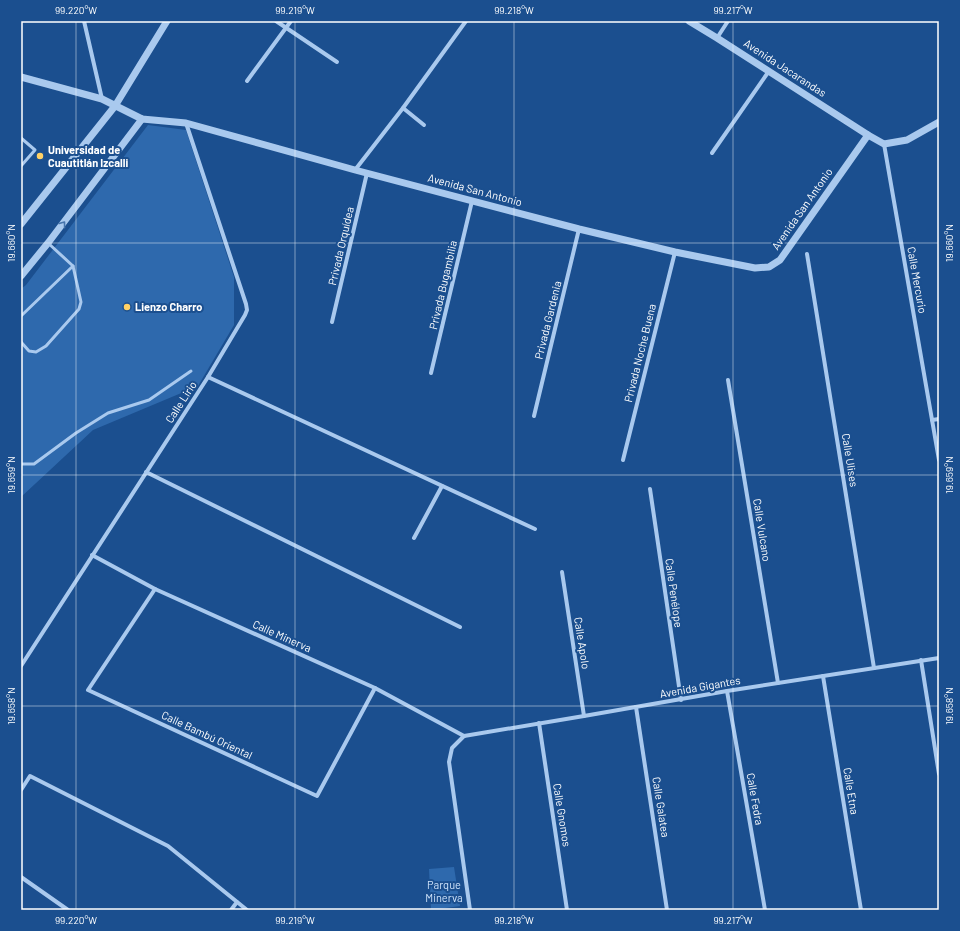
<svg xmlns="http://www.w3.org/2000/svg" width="960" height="931" font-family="Barlow,sans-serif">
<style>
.green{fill:#2e69ad}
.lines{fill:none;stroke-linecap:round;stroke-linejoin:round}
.service{stroke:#a9c9ee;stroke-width:3}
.minor{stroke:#a9c9ee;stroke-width:4}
.tertiary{stroke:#a9c9ee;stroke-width:7}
.oneway{stroke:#4674ac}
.ticks{fill:none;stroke:#fff;stroke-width:1;stroke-opacity:0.45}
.poi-dot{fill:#ffd166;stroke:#1b4f8f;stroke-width:1.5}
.labels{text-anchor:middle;stroke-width:4;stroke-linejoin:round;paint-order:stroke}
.street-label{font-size:11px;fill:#fff;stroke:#1b4f8f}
.poi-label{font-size:11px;font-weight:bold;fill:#fff;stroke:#1b4f8f;text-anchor:start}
.park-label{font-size:11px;fill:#cfe3fa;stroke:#1b4f8f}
.neatline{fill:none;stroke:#fff;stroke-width:1.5}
.ticks-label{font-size:10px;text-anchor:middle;fill:#fff}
</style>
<rect width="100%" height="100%" fill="#1b4f8f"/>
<!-- green -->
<g class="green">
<path d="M148,125l38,5 48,147v48l-36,61 -105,44 -72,67v-208l5,-4z"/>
<path d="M454,867l6,39 -29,4 -2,-41z"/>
</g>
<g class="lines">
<!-- service -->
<g class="service">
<path d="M21,138l14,12 -14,16"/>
<path d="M21,316l52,-50 -25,-23"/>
<path d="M21,342l8,9 7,1 10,-6 33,-37 2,-7 -8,-36"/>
<path d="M21,464h13l42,-31 32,-20 41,-13 42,-29"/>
</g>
<!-- minor -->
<g class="minor">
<path d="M84,21l18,78"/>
<path d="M276,21l61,41"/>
<path d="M717,38l11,-17"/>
<path d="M247,81l44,-60"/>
<path d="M403,108l21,17"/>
<path d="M884,144l55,316"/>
<path d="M712,153l57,-82"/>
<path d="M355,170l48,-62 63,-87"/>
<path d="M807,254l67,414"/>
<path d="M332,322l35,-149"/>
<path d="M431,373l41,-172"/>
<path d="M208,377l327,152"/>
<path d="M728,380l50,303"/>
<path d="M534,416l45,-187"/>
<path d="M932,420l7,-1"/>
<path d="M623,460l52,-208"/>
<path d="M146,472l314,155"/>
<path d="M650,489l31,211"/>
<path d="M414,538l28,-52"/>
<path d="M92,555l63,34 220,99 89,48"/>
<path d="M562,572l22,144"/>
<path d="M155,589l-67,101 229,106 58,-108"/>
<path d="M921,660l18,114"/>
<path d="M21,666l187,-289 37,-62 2,-5 -1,-6 -60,-181"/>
<path d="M823,676l38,234"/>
<path d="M727,691l38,219"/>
<path d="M636,707l31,203"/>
<path d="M539,723l28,187"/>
<path d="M464,736l120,-20 143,-25 212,-33"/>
<path d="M464,736l-12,12 -3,14 21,148"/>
<path d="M21,790l9,-14 138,70 79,64"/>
<path d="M21,877l47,33"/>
<path d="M231,910l6,-8"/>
</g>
<!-- tertiary -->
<g class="tertiary">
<path d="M689,21l28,17 151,97 16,9 23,-4 32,-18"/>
<path d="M21,77l81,22 40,20 44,4 169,47 224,59 96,23 80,16 14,-1 11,-7 88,-125"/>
<path d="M21,224l94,-118 52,-85"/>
<path d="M21,276l27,-33 94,-124"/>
</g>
</g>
<!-- one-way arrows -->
<defs><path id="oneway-chevron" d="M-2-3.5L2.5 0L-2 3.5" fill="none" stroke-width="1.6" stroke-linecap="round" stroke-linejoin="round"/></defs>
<use class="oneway" href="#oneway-chevron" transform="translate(63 224) rotate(-53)"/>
<!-- ticks -->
<path class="ticks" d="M76,21v889M295,21v889M514,21v889M733,21v889M21,243h918M21,475h918M21,706h918"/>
<!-- markers -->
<g class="poi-dot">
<circle cx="40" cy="156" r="4"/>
<circle cx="127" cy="307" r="4"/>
</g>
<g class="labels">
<!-- street labels -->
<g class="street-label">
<text transform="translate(785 68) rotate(33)" y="4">Avenida Jacarandas</text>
<text transform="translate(475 190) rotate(15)" y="4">Avenida San Antonio</text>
<text transform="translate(802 209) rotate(-55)" y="4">Avenida San Antonio</text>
<text transform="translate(341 246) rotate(-77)" y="4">Privada Orquídea</text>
<text transform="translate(917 280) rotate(80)" y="4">Calle Mercurio</text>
<text transform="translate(443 285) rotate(-77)" y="4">Privada Bugambilia</text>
<text transform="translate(548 320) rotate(-76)" y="4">Privada Gardenia</text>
<text transform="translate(640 353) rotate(-76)" y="4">Privada Noche Buena</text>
<text transform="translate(181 402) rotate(-57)" y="4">Calle Lirio</text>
<text transform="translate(850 460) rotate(81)" y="4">Calle Ulises</text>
<text transform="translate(762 530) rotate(81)" y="4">Calle Vulcano</text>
<text transform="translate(674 593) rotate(82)" y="4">Calle Penélope</text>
<text transform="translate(282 636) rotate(24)" y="4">Calle Minerva</text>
<text transform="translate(582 643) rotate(81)" y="4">Calle Apolo</text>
<text transform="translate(700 687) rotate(-10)" y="4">Avenida Gigantes</text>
<text transform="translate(207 735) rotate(25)" y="4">Calle Bambú Oriental</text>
<text transform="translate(851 791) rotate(81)" y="4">Calle Etna</text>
<text transform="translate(755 799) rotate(80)" y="4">Calle Fedra</text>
<text transform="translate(661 807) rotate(81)" y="4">Calle Galatea</text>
<text transform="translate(562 815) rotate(81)" y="4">Calle Gnomos</text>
</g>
<!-- poi labels -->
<g class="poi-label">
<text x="48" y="154">Universidad de<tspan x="48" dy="13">Cuautitlán Izcalli</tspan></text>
<text x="135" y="311">Lienzo Charro</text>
</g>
<!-- park labels -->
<g class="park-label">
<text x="444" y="889">Parque<tspan x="444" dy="13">Minerva</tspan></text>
</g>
</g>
<!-- border -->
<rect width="960" height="931" fill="none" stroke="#1b4f8f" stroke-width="44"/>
<rect x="22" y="22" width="916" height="887" class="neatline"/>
<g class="ticks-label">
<text x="76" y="14">99.220°W</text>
<text x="295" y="14">99.219°W</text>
<text x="514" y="14">99.218°W</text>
<text x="733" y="14">99.217°W</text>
<text transform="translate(11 243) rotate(-90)" y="4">19.660°N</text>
<text transform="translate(949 243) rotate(-90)" y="4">19.660°N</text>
<text transform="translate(11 475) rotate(-90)" y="4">19.659°N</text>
<text transform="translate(949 475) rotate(-90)" y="4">19.659°N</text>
<text transform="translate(11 706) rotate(-90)" y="4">19.658°N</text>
<text transform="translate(949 706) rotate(-90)" y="4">19.658°N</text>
<text x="76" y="924">99.220°W</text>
<text x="295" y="924">99.219°W</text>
<text x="514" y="924">99.218°W</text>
<text x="733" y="924">99.217°W</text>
</g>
</svg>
